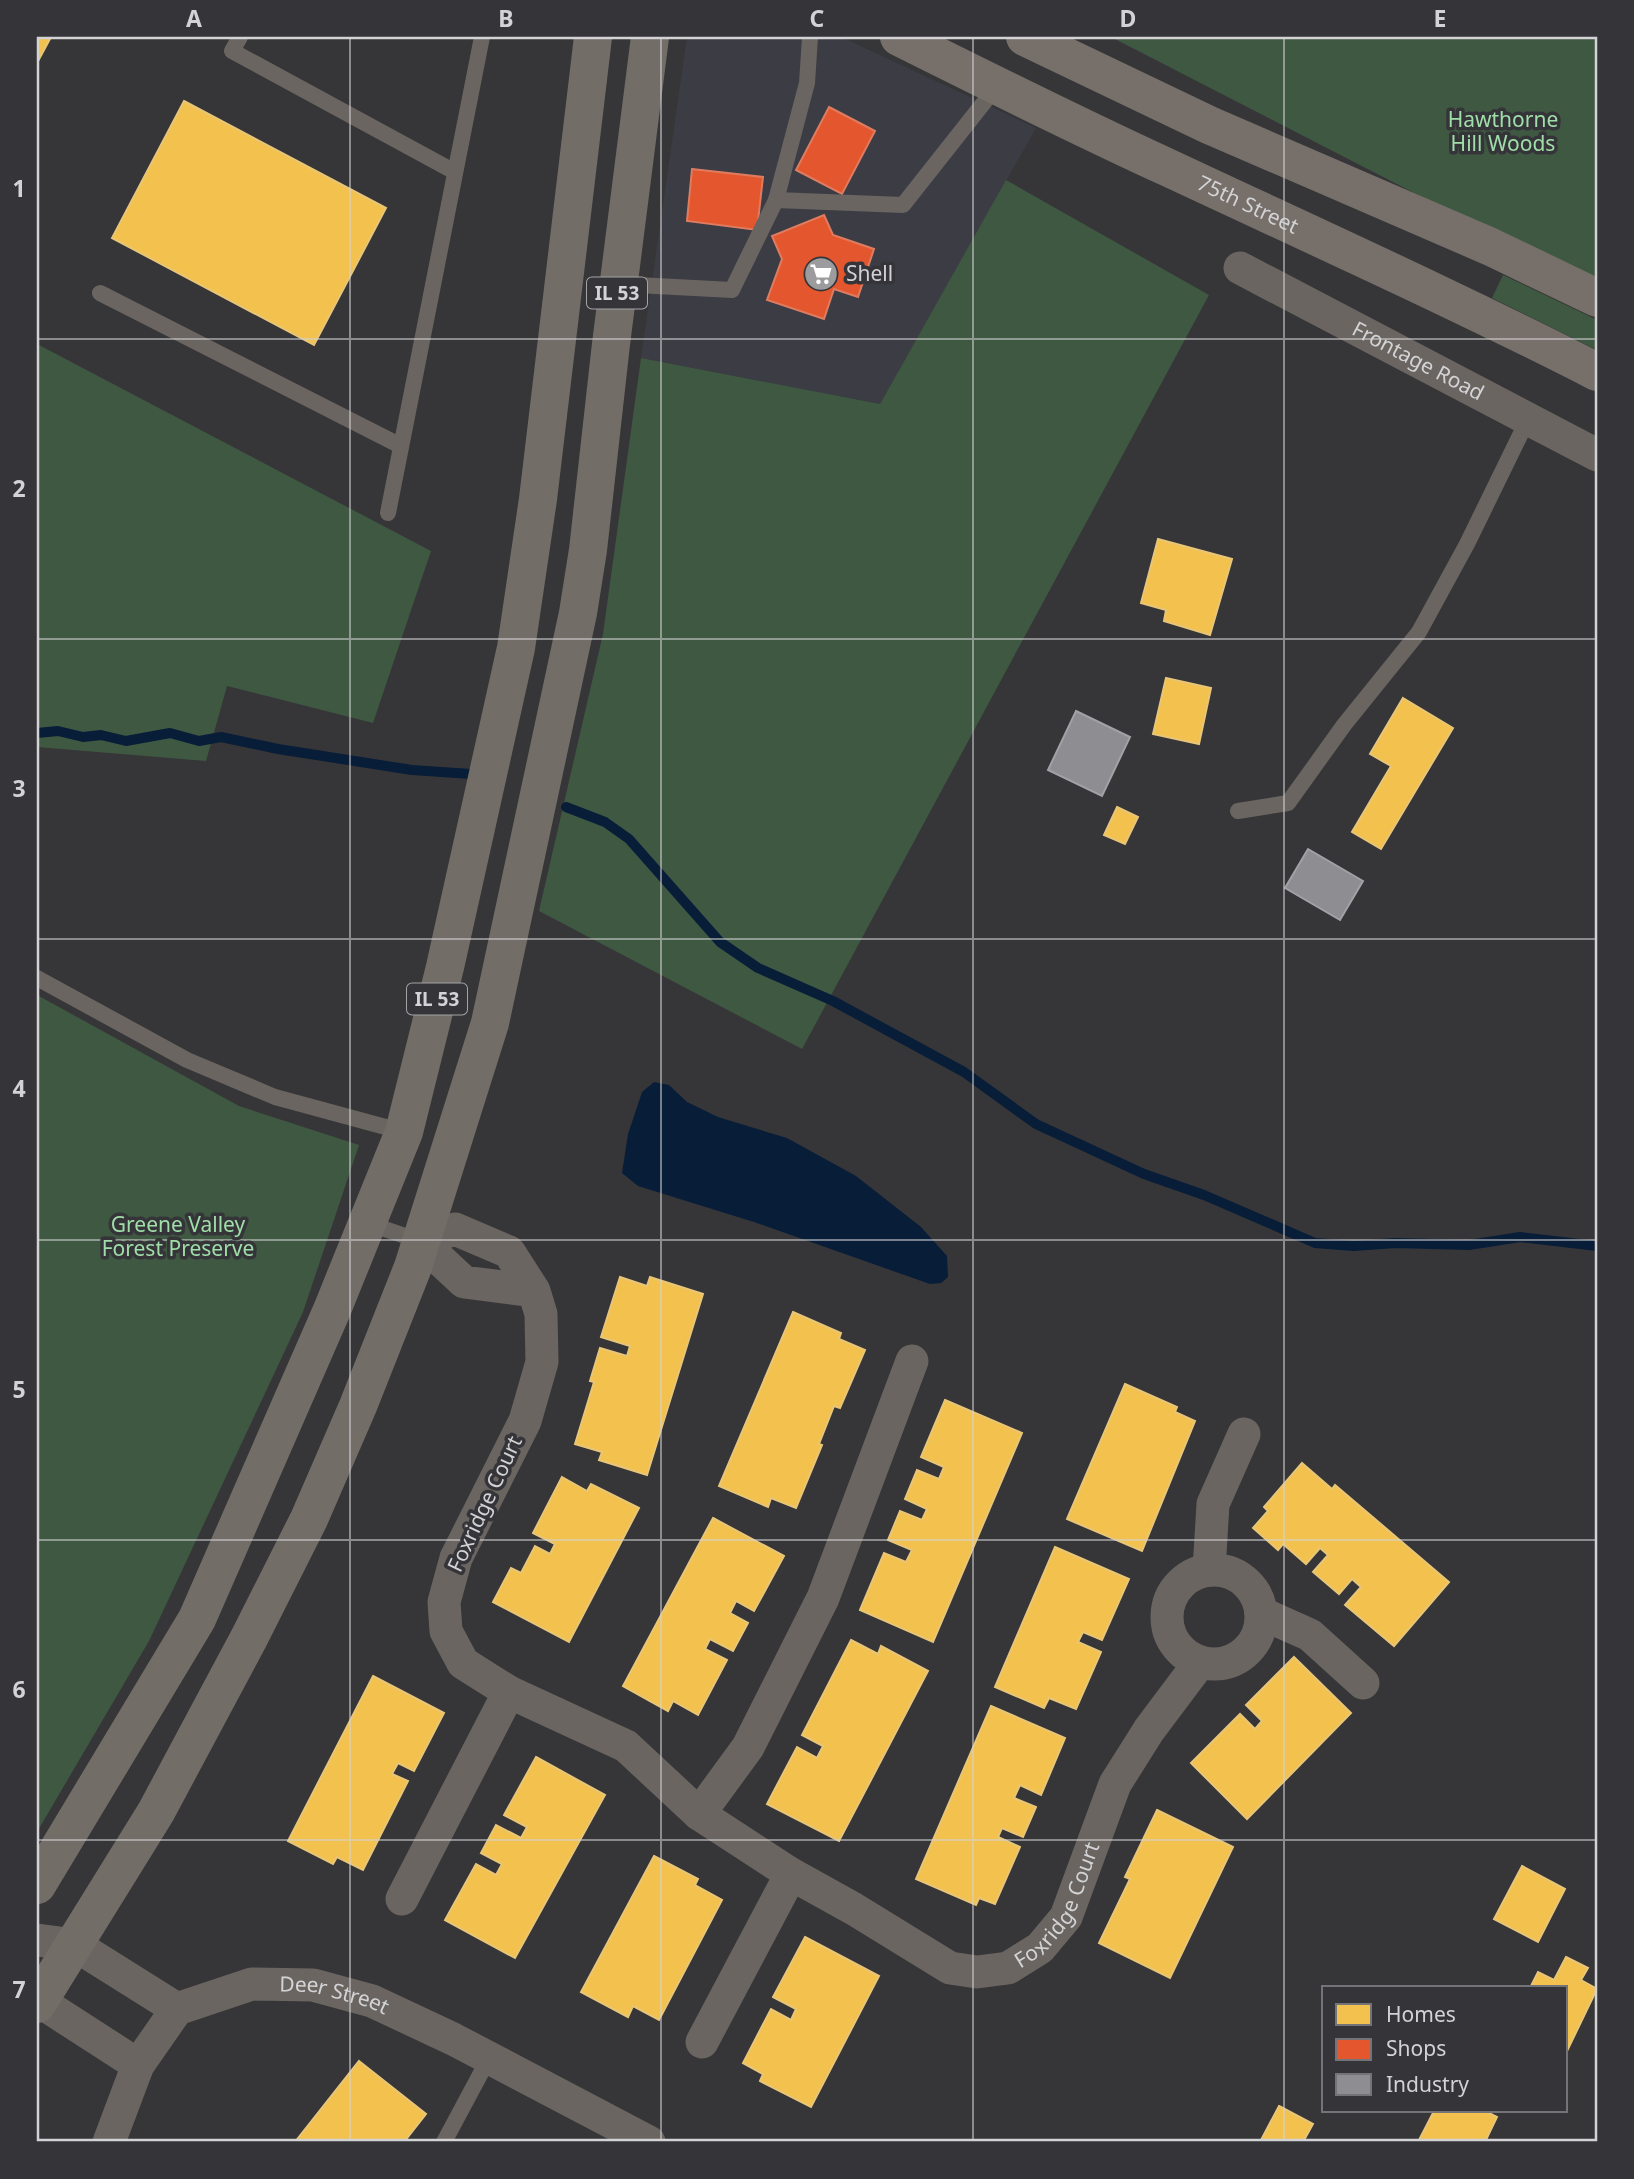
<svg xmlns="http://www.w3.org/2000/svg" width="1634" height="2179" font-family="'Noto Sans',sans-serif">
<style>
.built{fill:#3c3c45}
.green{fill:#3f5842}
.water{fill:#081d38}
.homes{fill:#f2c14e;stroke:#e9c677;stroke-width:2}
.shops{fill:#e4572e;stroke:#df7c60;stroke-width:2}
.industry{fill:#8d8d92;stroke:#a2a2a6;stroke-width:2}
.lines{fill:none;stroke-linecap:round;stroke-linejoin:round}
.stream{stroke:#081d38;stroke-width:10}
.lane{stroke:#6a6561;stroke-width:16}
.street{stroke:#6a6561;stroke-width:33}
.secondary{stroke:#766f6a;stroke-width:38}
.primary{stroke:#736d68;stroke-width:38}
.grid{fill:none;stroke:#d3d3d6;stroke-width:2;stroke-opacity:0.55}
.labels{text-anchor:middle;stroke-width:7;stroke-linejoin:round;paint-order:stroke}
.shield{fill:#353539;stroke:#a4a4a7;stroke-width:2}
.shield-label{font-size:19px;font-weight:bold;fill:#d3d3d6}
.park-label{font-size:21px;fill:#a0dea9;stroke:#353539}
.street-label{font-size:21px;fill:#d3d3d6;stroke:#353539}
.poi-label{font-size:21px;fill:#d3d3d6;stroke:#353539;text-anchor:start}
.neatline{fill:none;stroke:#d3d3d6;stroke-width:2.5}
.grid-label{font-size:23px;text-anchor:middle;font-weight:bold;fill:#d3d3d6}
</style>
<rect width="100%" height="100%" fill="#363638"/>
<!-- built -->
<path class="built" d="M687,37h154l195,91 -156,276 -239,-46z"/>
<!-- green -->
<g class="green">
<path d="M1111,37h486v250z"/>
<path d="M1006,180l203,115 -407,754 -263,-138 64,-277 38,-276 239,46z"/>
<path d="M1503,275l94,45v30l-105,-52z"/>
<path d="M37,344l394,207 -58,172 -146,-37 -21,75 -169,-14z"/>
<path d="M37,995l202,111 120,39 -56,167 -154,329 -112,191z"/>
</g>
<!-- water -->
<path class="water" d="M654,1082l15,3 18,17 31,15 69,21 69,38 65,51 26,29 1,21 -7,6 -11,1 -176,-62 -116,-36 -16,-13 6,-39 14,-42z"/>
<!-- homes -->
<g class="homes">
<path d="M37,37h14l-14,26z"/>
<path d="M184,101l202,107 -72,137 -202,-107z"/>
<path d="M1158,539l74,20 -22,76 -46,-14 2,-11 -25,-7z"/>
<path d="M1166,678l45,10 -12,56 -46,-10z"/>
<path d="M1403,698l50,30 -72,121 -29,-17 39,-66 -21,-12z"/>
<path d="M1117,807l21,10 -13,27 -21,-9z"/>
<path d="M620,1277l27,9 3,-9 53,17 -56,181 -48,-15 3,-8 -27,-8 19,-62 -4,-1 10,-33 27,8 3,-10 -29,-9z"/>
<path d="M793,1312l48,21 -2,6 26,11 -25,58 -6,-2 -15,38 3,1 -26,63 -25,-10 -3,9 -49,-21z"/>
<path d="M1125,1384l52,23 -2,5 20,9 -53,130 -75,-32z"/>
<path d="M945,1400l77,33 -89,209 -73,-32 24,-57 22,9 6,-12 -24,-10 12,-29 22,9 5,-11 -22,-10 12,-29 22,9 5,-12 -23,-10z"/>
<path d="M1302,1463l30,26 3,-4 114,97 -55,64 -49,-41 16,-18 -9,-8 -13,15 -26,-22 15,-17 -8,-7 -14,16 -23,-20 -5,6 -25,-22 15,-17 -4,-4z"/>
<path d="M562,1477l25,14 4,-7 48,24 -70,134 -76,-40 18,-34 10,5 14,-27 15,8 5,-10 -22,-11z"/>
<path d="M713,1518l71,38 -30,55 -18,-10 -6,12 18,10 -15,28 -23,-12 -5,10 22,11 -29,55 -25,-14 -5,10 -45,-25z"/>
<path d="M1055,1547l74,32 -27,61 -19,-8 -5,10 23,10 -25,57 -27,-11 -5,10 -49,-21z"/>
<path d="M851,1640l27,14 3,-8 47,25 -89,170 -72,-37 30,-57 20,11 6,-12 -21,-11z"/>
<path d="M1294,1657l57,56 -104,106 -56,-56 49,-49 15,15 7,-8 -16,-16z"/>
<path d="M373,1676l71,37 -30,58 -16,-8 -6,11 16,7 -45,89 -26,-13 -4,7 -45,-23z"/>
<path d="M991,1706l74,32 -24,57 -21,-10 -6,13 22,9 -13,30 -21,-9 -4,9 22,10 -25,57 -16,-6 -3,7 -60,-26z"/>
<path d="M536,1757l69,38 -90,163 -70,-38 31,-56 20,11 6,-11 -21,-11 15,-28 25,13 6,-11 -23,-12z"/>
<path d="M1157,1810l76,37 -63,131 -71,-35 31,-64 -5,-2z"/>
<path d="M654,1856l44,23 -3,6 27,15 -63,120 -26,-14 -5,11 -47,-25z"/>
<path d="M1522,1866l43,23 -27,53 -44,-23z"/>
<path d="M805,1937l74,39 -68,131 -51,-26 3,-7 -20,-11 28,-54 20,11 5,-11 -23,-12z"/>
<path d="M1566,1957l22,11 -7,12 16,9 -30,62 -1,-63h-36l8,-16 16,8z"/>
<path d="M359,2061l67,53 -22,28h-109z"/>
<path d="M1279,2106l34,18 -10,18h-43z"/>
<path d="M1434,2111h51l12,6 -12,25h-67z"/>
</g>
<!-- shops -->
<g class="shops">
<path d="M829,107l46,24 -33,63 -46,-24z"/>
<path d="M692,169l71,8 -6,53 -70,-9z"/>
<path d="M824,215l9,20 41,14 -16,48 -24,-8 -10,30 -57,-19 15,-41 -10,-23z"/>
</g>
<!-- industry -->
<g class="industry">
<path d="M1076,711l54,26 -28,59 -54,-26z"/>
<path d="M1308,849l55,32 -23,39 -55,-32z"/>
</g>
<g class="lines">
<!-- stream -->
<g class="stream">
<path d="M37,733l21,-2 25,6 18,-2 25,6 44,-8 29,8 22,-4 57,12 134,21 59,4"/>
<path d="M566,807l39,15 24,17 91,103 38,26 75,33 131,71 72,52 108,50 60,21 111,48 39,3 41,-3 74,2 51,-8 77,9"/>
</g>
<!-- lane -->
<g class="lane">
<path d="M240,37l-8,14 223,121"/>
<path d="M776,200l127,5 94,-119"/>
<path d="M618,284l114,6 44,-90 31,-117 3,-46"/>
<path d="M100,293l301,153"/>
<path d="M388,513l94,-476"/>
<path d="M1238,811l50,-8 56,-78 75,-93 48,-88 61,-125"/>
<path d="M37,978l150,82 88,37 129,35"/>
<path d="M367,1223l53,18"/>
<path d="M444,2142l45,-84"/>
</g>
<!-- street -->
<g class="street">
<path id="s1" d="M1240,268l357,187"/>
<path id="s2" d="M534,1291l-70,-9 -44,-41 35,-12 54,23 25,39 7,23 1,48 -17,59 -69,137 -12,44 2,29 17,32 46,29 117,54 73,68 92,60 63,35 96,59 27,4 31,-4 32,-20 26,-31 49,-133 34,-54 51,-68"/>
<path d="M1209,1570l4,-66 31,-70"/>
<circle cx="1214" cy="1617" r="47"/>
<path d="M1261,1613l49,22 53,48"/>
<path d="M699,1814l49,-67 75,-149 89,-237"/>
<path d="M402,1899l107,-207"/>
<path d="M37,1940l38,5 102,64"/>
<path d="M37,1997l2,4 99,64"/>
<path d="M702,2042l89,-168"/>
<path id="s3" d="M109,2142l29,-77 39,-56 75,-25 61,1 59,16 81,38 196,103"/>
</g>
<!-- secondary -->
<g class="secondary">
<path id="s4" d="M899,37c90,45 180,90 272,132 143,67 285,131 426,203"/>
<path d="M1025,37l184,88 282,122 106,51"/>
</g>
<!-- primary -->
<g class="primary">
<path d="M37,1885l160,-266 135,-309 72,-178 41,-165 71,-319 22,-149 55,-462"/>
<path d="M37,2004l119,-192 93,-174 60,-119 49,-113 55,-139 77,-244 88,-410 10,-63 23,-206 39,-307"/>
</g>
</g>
<!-- grid -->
<path class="grid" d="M350,37v2105M661,37v2105M973,37v2105M1284,37v2105M37,339h1560M37,639h1560M37,939h1560M37,1240h1560M37,1540h1560M37,1840h1560"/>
<!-- icons -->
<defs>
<g id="supermarket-disc" transform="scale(1.75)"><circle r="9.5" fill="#9c9c9f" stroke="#353539"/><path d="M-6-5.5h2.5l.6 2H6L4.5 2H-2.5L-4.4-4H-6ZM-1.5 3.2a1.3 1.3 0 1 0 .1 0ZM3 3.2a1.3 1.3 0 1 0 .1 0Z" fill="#fff"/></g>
</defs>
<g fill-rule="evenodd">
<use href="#supermarket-disc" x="821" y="274"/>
</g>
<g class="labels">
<!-- shield labels -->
<g class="shield">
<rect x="587" y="277.5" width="60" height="31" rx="5"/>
<rect x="407" y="983.5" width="60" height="31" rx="5"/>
</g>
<g class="shield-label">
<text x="617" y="300">IL 53</text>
<text x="437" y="1006">IL 53</text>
</g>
<!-- park labels -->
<g class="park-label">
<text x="1503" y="127">Hawthorne<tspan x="1503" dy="24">Hill Woods</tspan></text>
<text x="178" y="1232">Greene Valley<tspan x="178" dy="24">Forest Preserve</tspan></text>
</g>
<!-- street labels -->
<g class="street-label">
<text dy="7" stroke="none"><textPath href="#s4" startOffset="387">75th Street</textPath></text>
<text dy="7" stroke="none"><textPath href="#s1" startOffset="201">Frontage Road</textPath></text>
<text transform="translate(485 1504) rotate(-65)" y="7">Foxridge Court</text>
<text dy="7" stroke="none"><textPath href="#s2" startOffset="1390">Foxridge Court</textPath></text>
<text dy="7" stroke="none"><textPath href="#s3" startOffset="313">Deer Street</textPath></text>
</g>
<!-- poi labels -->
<g class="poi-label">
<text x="846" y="281">Shell</text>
</g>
</g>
<!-- border -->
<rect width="1634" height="2179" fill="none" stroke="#353539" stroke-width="77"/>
<!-- legend -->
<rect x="1322" y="1986" width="245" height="126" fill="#353539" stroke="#747478" stroke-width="2"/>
<rect x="1336" y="2004" width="35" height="21" fill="#f2c14e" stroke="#747478" stroke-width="2"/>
<text x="1386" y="2022" font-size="21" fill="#d3d3d6">Homes</text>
<rect x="1336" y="2039" width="35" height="21" fill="#e4572e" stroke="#747478" stroke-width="2"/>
<text x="1386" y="2056" font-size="21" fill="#d3d3d6">Shops</text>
<rect x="1336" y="2074" width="35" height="21" fill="#8d8d92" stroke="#747478" stroke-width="2"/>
<text x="1386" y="2092" font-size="21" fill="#d3d3d6">Industry</text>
<rect x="38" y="38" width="1558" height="2102" class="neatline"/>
<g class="grid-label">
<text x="194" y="27">A</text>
<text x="506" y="27">B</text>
<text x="817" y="27">C</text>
<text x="1128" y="27">D</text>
<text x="1440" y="27">E</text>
<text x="19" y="197">1</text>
<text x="19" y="497">2</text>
<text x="19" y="797">3</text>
<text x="19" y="1097">4</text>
<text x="19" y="1398">5</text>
<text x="19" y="1698">6</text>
<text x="19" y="1998">7</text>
</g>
</svg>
